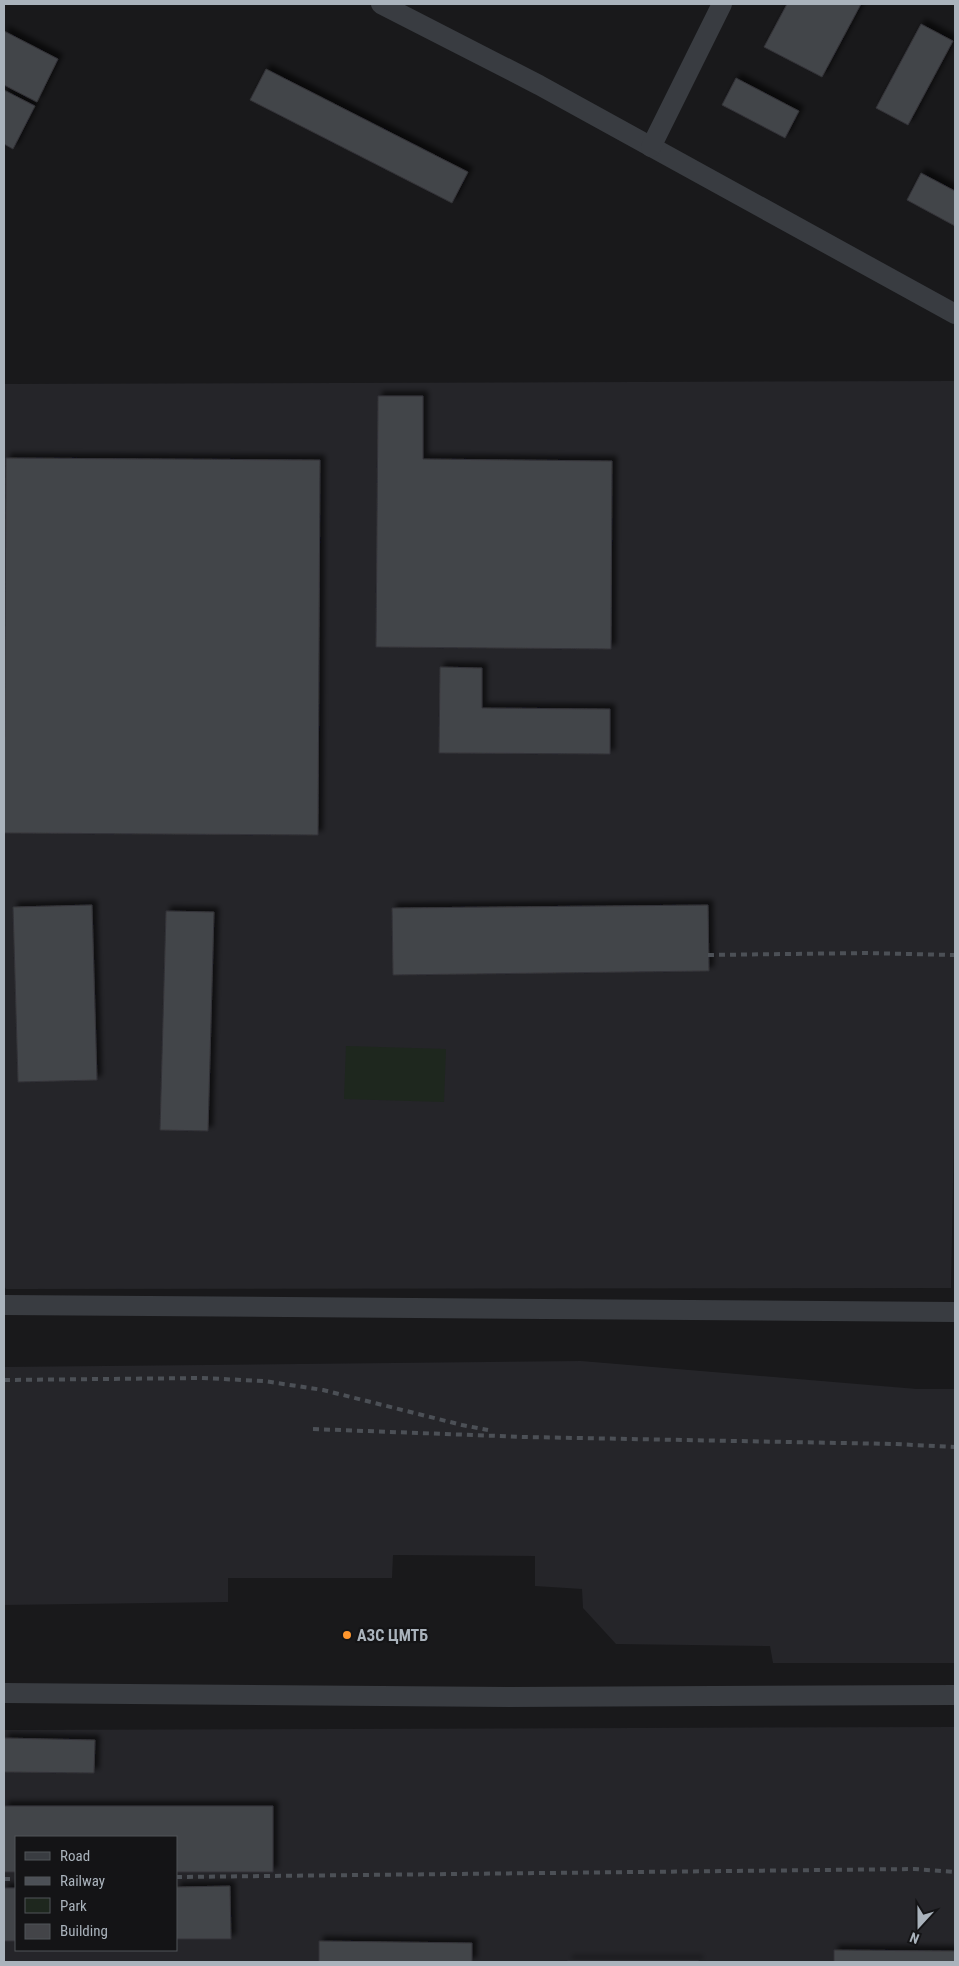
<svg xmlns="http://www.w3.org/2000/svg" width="959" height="1966" font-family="'Roboto Condensed',sans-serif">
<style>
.built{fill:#252529;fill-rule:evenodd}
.green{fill:#1e271e}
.building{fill:#434448;stroke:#333338;filter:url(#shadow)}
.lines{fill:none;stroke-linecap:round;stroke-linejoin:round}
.minor{stroke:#393c41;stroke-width:20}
.rail{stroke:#4c5056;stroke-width:4;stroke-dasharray:6 5;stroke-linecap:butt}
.poi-dot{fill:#ff962d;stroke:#141416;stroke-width:2}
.labels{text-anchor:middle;stroke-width:4.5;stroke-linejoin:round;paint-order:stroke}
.poi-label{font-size:16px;font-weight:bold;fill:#aab3bc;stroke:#141416;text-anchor:start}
</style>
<defs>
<filter id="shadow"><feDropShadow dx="4.5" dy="-4.5" stdDeviation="2.5" flood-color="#0009"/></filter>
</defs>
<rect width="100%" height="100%" fill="#19191b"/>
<!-- built -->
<g class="built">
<path d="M955,381v694l-4,213 -945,1 -2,-3v-902z"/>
<path d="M581,1361l336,28h38v274h-182l-3,-17 -154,-2 -33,-36 -1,-19 -47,-3v-30l-142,-1 -1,23h-164v24l-224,3v-238z"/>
<path d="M955,1727v235h-951v-232zM16,1837h160v113h-160z"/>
</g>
<!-- green -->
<path class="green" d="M346,1046l100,3 -2,53 -100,-3z"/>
<!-- building -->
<g class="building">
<path d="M787,4h74l-39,73 -58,-30z"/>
<path d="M921,24l32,17 -45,84 -32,-17z"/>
<path d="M4,31l54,28 -21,43 -33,-17z"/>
<path d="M266,69l202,103 -16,31 -202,-103z"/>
<path d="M736,78l63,33 -14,27 -63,-33z"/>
<path d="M4,90l31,16 -22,43 -9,-5z"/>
<path d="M921,173l34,18v35l-48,-26z"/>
<path d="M378,396h45v63l189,2 -1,188 -235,-2z"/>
<path d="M6,458l314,2 -2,375 -314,-2z"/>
<path d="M440,667l42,1v40l128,1v45l-171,-1z"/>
<path d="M92,905l5,175 -79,2 -5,-175z"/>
<path d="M708,905l1,66 -316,4 -1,-67z"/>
<path d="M166,911l48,1 -6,219 -48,-1z"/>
<path d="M4,1738l91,2 -1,33 -90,-1z"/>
<path d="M4,1806h269v66h-97v-35h-160v35h-12z"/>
<path d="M230,1886l1,53h-55v-52z"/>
<rect x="4" y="1888" width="12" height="53"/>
<path d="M319,1941l153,2v19h-153z"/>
<path d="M834,1950l121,1v11h-121z"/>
<rect x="568" y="1961" width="130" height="1"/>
</g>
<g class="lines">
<!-- minor -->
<g class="minor">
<path d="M381,4l158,81 416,229"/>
<path d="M651,147l71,-143"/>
<path d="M4,1305l951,7"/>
<path d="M4,1693l505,4 446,-2"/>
</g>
<!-- rail -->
<g class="rail">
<path d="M708,955l159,-2 88,2"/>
<path d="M4,1380l197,-2 63,3 59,9 139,35 26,5"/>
<path d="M313,1429l212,8 370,7 60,3"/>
<path d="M176,1877l738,-8 41,3"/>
<path d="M4,1879h12"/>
</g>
</g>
<!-- markers -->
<circle class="poi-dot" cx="347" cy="1635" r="5"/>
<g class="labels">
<!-- poi labels -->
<g class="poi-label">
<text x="357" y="1641">АЗС ЦМТБ</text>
</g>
</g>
<!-- border -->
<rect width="959" height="1966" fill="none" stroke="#aab3bc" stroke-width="10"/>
<!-- legend -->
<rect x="15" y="1836" width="162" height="115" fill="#141416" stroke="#505458"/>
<rect x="25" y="1852" width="25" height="8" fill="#393c41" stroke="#505458"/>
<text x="60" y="1861" font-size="15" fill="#aab3bc">Road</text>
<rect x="25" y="1877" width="25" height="8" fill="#4c5056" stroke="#505458"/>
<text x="60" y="1886" font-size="15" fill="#aab3bc">Railway</text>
<rect x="25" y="1898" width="25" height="15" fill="#1e271e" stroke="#505458"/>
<text x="60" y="1911" font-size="15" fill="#aab3bc">Park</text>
<rect x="25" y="1924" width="25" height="15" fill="#434448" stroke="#505458"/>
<text x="60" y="1936" font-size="15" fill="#aab3bc">Building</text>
<!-- north arrow -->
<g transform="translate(919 1926) rotate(201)" stroke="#141416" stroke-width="4" paint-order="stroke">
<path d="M0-4L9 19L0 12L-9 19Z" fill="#aab3bc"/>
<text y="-8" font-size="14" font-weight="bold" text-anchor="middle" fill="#aab3bc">N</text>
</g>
</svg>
